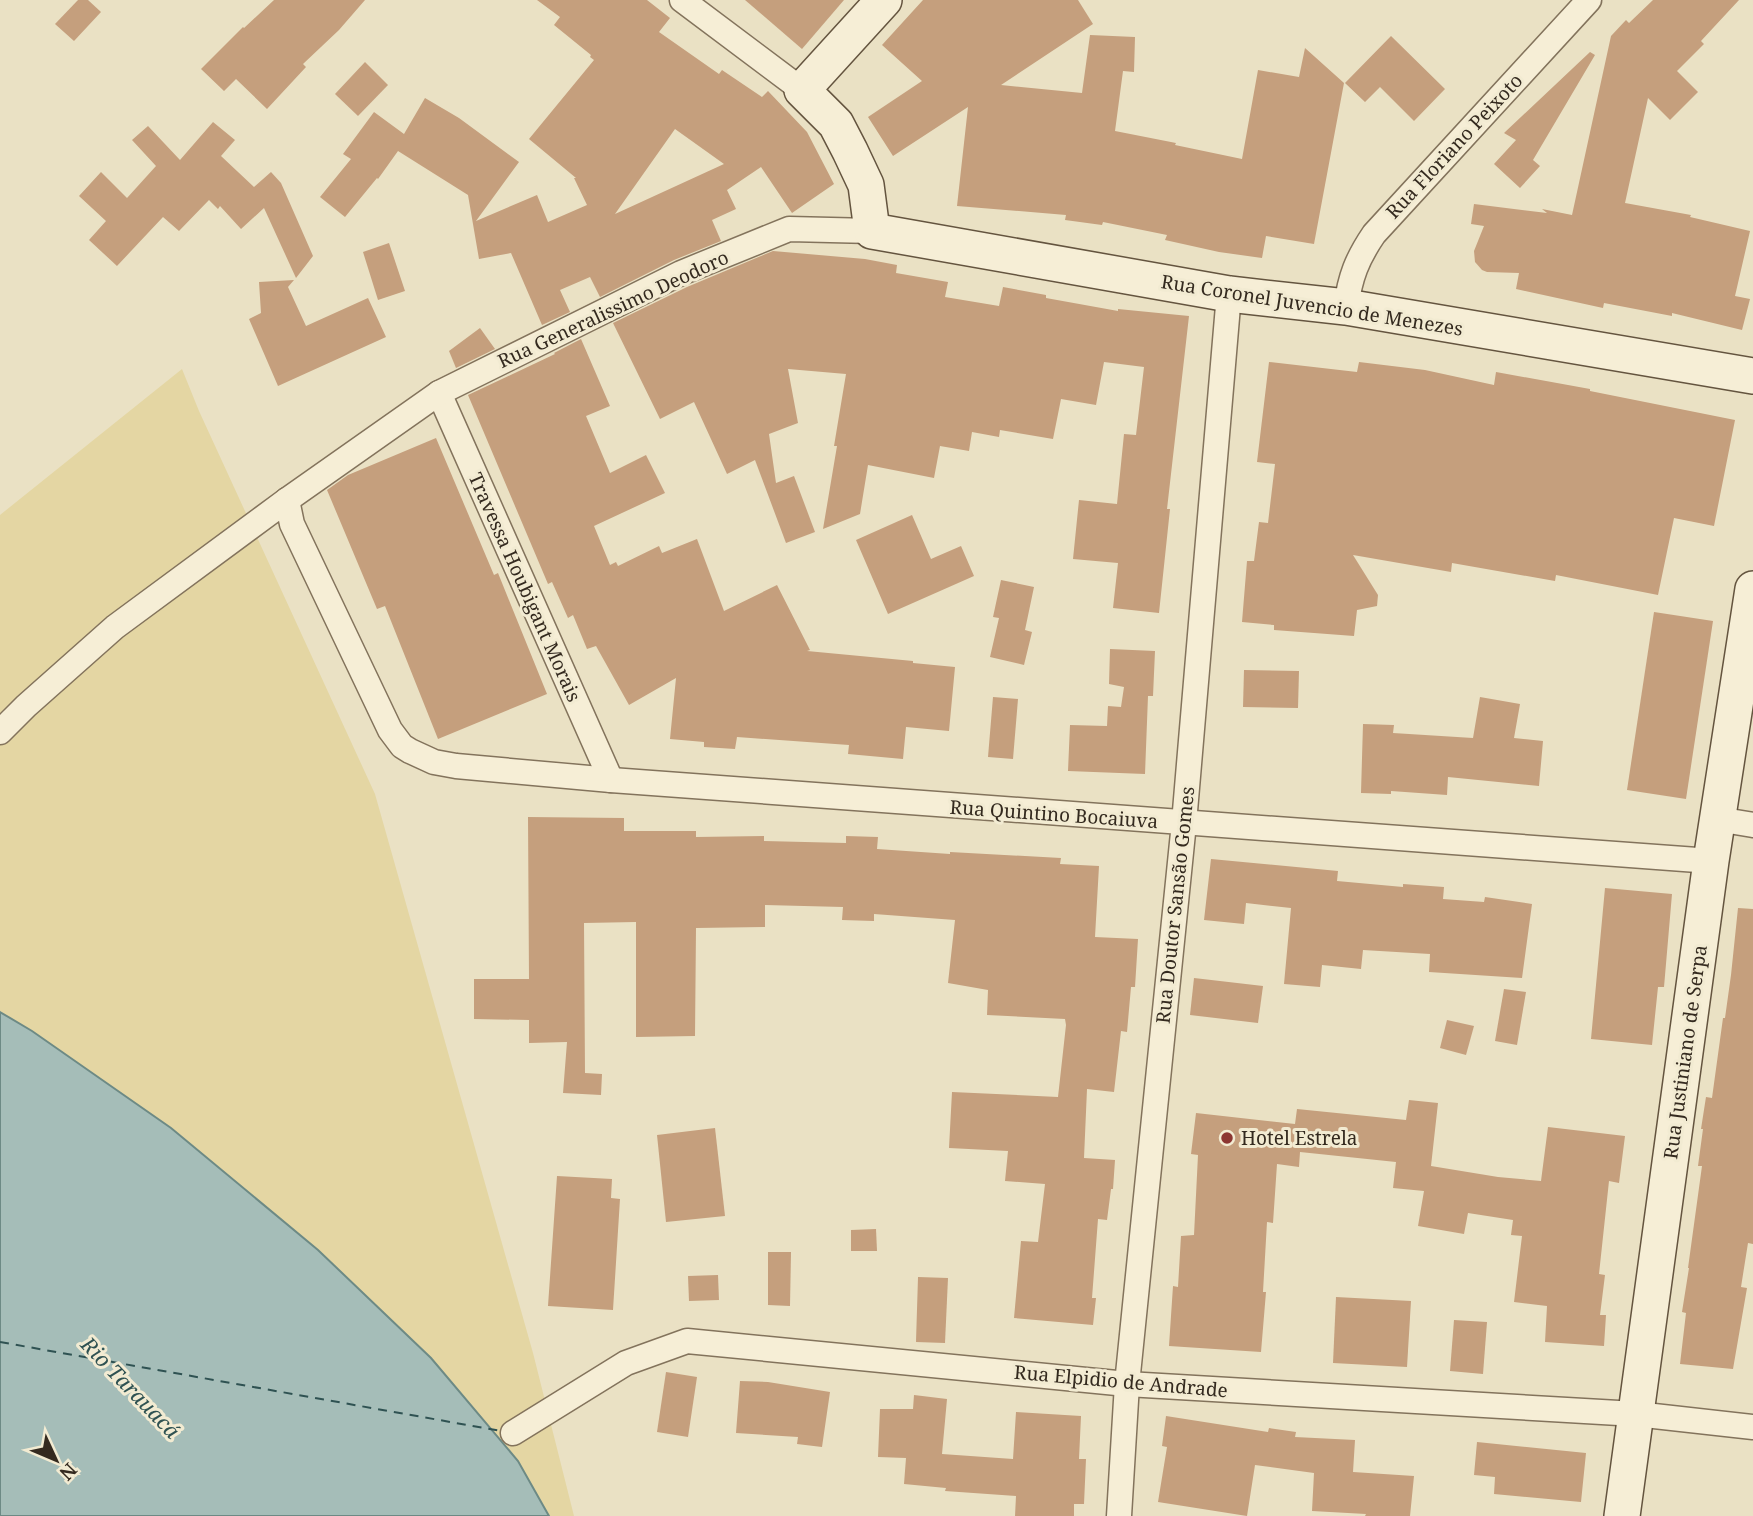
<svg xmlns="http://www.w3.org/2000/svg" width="1753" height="1516" font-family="'Noto Serif',serif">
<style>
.sand{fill:#e4d6a3}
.water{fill:#a5bdb8;stroke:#6d8a85;stroke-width:2}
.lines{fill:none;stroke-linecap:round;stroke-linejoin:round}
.ferry{stroke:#2f5252;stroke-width:2;stroke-dasharray:9 7;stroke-linecap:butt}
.building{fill:#c59f7d;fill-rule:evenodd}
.street-casing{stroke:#83735c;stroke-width:27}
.secondary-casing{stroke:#64543f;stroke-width:38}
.street{stroke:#f6eed6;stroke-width:24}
.secondary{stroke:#f6eed6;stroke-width:35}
.poi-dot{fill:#8c3631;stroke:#f2ebd2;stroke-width:2.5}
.labels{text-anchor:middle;stroke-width:6;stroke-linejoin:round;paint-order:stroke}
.street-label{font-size:19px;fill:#342a1f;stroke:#f2ebd2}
.poi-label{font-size:19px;fill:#342a1f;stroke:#f2ebd2;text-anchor:start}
.water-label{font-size:21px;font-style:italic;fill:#2f5252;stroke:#f2ebd2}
</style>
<rect width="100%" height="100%" fill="#eae1c4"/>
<!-- sand -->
<path class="sand" d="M182,369l17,42 176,383 158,559 41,163h-25l-31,-55 -87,-103 -113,-108 -286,-219 -32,-19v-497z"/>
<!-- water -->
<path class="water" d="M0,1012l32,19 139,97 147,122 113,108 87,103 31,55h-549z"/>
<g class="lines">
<!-- ferry -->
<path class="ferry" d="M0,1342l501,89"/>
</g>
<!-- building -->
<g class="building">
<path d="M78,0h10l13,12 -27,29 -19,-17z"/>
<path d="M274,0h91l-26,30 -36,34 3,3 -39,42 -31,-30 -12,12 -23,-22 42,-42 1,1z"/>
<path d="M537,0h110l23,18 -11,14 60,42 3,-4 40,27 6,-6 39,41 27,52 -42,29 -31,-46 -34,23 9,19 -24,11 9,21 -47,19 -74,37 -10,-20 -30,13 10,22 -28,13 -31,-72 -32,6 -11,-64 -70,-44 -20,28 -1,-1 -32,39 -25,-20 31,-38 -8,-5 31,-42 30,22 21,-36 34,20 60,44 -43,59 61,-26 11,27 39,-17 -13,-27h2l-47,-39 65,-79 -4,-3 1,-2 -37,-30 6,-8zM675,129l49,35 -109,50z"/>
<path d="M745,0h99l-42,49z"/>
<path d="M923,0h155l15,24 -92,61 81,8 8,-58 45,2 -1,35 -11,-1 -8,60 61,12 -1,2 67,14 16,-89 41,7 6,-29 39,35 -30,161 -48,-8 -4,22 -43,-6 -54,-12 2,-5 -64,-13 -1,3 -37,-5 1,-5 -109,-9 11,-99 -75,49 -25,-39 54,-36 -40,-36z"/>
<path d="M1653,0h86l-38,41 3,3 -27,27 21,21 -28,28 -22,-22 -23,105 66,12 -1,2 60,14 -15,65 15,3 -8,31 -70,-17v3l-68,-13 -1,5 -87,-19 3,-16 -32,-1 -5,-2 -7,-8 -1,-11 10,-25 -13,-2 3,-20 73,9 -5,-4 30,6 39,-179 15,-16 3,3z"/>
<path d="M1391,36l54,53 -31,32 -34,-34 -15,15 -20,-19z"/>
<path d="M1590,52l5,3 -62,105 7,6 -20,22 -26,-24 22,-24 -12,-7z"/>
<path d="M365,62l23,23 -30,31 -23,-22z"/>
<path d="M213,122l22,18 -14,16 33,31 17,-15 10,11 32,73 -17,22 -32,-70 -23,21 -21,-23 -2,3 -9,-9 -30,31 -16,-14 -46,49 -28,-26 17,-19 -27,-25 22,-24 26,26 29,-32 -24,-26 16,-14 32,34z"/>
<path d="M389,243l16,48 -27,9 -15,-48z"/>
<path d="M773,251l92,8 32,6 -1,8 52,9 -3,15 54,9 4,-19 43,8v3l72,13v-2l71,7 -22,193h3l-11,104 -46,-5 5,-45 -45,-4 6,-59 38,4 7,-70 12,1 8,-68 -40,-5 -8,43 -35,-6 -8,40 -53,-9 -1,7 -27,-5 -3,19 -29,-5 -6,32 -66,-13 -8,49 -37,15 14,-83h-3l12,-72 -58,-5 10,54 -29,11 7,49 18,-7 21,56 -29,11 -31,-83 -28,14 -33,-72 -34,17 -47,-96 74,-36z"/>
<path d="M294,280l-6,7 18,39 62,-28 18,39 -108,49 -29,-67 12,-6 -2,-31z"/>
<path d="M480,328l15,21 -39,19 -7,-17z"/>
<path d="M581,339l29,67 -24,10 24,57 36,-18 19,38 -71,33 16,39 6,-3 2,4 41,-20 3,7 35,-14 27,72 53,-26 33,65 -3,1 106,10v2l42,4 -6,64 -43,-4 -3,32 -55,-5 1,-9 -112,-8 -2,12 -31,-2v-5l-34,-3 6,-61 -47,27 -33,-59 -9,3 -14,-34 -5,3 -16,-36 -4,2 -80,-189 87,-41 -1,-1z"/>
<path d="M1269,362l88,10 2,-10 66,8 69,15 2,-13 94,17v2l145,29 -21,106 -40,-8 -16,77 -102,-20 -1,6 -103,-18 -1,9 -98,-17 25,40 -1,11 -20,4 -3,26 -80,-6v-5l-32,-3 5,-61h7l5,-39 9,1 7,-59 -18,-2z"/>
<path d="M436,438l58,137 4,-2 49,121 -109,45 -53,-133 -8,3 -50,-119 21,-15z"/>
<path d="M912,515l19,44 30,-13 13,30 -86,38 -32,-74z"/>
<path d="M1001,580l33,7 -9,43 7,2 -8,33 -34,-8 9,-39 -6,-1z"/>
<path d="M1654,612l59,9 -27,178 -59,-9z"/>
<path d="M1110,649l45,2 -2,45h-5l-3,78 -77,-3 2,-46 37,1 1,-20 13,1 3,-20 -15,-3z"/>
<path d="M1244,670l55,1 -1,37 -55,-1z"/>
<path d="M993,697l25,2 -5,60 -25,-2z"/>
<path d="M1480,697l40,7 -6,34 29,3 -4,45 -91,-9 -1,18 -56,-4v3l-30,-1 2,-69 31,1 -1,8 80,5z"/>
<path d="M528,817l96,1v13h72v6l68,-1v5l82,2v-7l32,1 -1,12 73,5v-2l111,6 -1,6 39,2 -4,71 43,2 -3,48h-4l-4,45 -6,-1 -7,61 -27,-3 -3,69 31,2 -2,29h-2l-4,31 -9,-1 -6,79h4l-3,27 -79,-7 7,-77 17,1 7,-58 -40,-3 3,-30 -59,-3 3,-56 106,5 8,-72 -1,-6 -78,-4 1,-25 -40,-7 7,-63 -81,-6v7l-32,-1 1,-13 -78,-2v22l-69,1 -1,108 -59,1v-115l-52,1 1,150 17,1 -1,21 -38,-2 4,-51 -38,1v-23l-55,-1v-40h55z"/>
<path d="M1211,859l127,12 -1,10 66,6v-3l41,3 -1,12 41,3 1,-5 47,7 -10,74 -93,-6 1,-18 -67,-4 -2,19 -39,-4 -2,22 -36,-3 7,-76 -45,-5 -2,21 -40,-4z"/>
<path d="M1605,888l67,6 -8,93h-6l-6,58 -61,-6z"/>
<path d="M1738,908l15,1v335l-5,-1 -7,44 6,1 -14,81 -53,-5 6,-51 -4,-1 7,-44h-1l14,-102h-4l5,-37h-2l5,-32 6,1 11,-80h2l6,-43z"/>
<path d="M1194,978l69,8 -5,37 -68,-8z"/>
<path d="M1504,989l22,3 -9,53 -22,-4z"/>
<path d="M1447,1020l27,6 -8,29 -26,-7z"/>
<path d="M1409,1100l29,3 -7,63 67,11 43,4 7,-54 77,9 -6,47 -10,-2 -10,93 6,1 -5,40h6l-2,31 -59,-4 2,-36 -33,-4 8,-66 -11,-1 2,-15 -45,-7 -4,21 -46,-8 6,-35 -31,-3 3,-26 -96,-10 -1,15 -22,-3 -4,59 -6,-1 -4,70h3l-5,60 -92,-6 4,-60 5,1 3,-51 13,-1 4,-80 -7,-1 5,-41 99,11 2,-15 109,11z"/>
<path d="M715,1128l10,88 -59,6 -9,-87z"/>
<path d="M557,1176l55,3 -1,19 9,1 -7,111 -65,-4z"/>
<path d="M876,1229l1,22h-26v-21z"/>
<path d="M768,1252h23l-1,54 -22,-1z"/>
<path d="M718,1275l1,25 -30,1 -1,-25z"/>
<path d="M918,1277l30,1 -3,65 -29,-1z"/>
<path d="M1336,1297l75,4 -4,66 -74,-4z"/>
<path d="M1454,1320l33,2 -4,52 -33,-3z"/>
<path d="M666,1372l31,5 -9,60 -31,-5z"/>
<path d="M740,1381l28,1 62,10 -8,55 -25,-3 1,-7 -62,-4z"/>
<path d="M914,1395l33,4 -5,55 71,5 3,-47 65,4 -2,43h7l-2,45h-10v12h-59l1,-20 -71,-5 1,-3 -42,-4 2,-26 -28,-1 2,-48h33z"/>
<path d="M1166,1416l102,16 1,-4 27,4 -1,5 60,3 -2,32 61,4 -4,40h-45l1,-2 -54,-3 2,-38 -59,-8 -8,51 -89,-14 9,-55 -5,-1z"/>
<path d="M1477,1442l109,11 -5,49 -87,-8 1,-17 -21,-2z"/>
</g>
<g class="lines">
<!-- street casing -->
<g class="street-casing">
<g id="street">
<path d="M682,0l120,90"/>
<path d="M1346,307c4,-30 11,-48 28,-73l215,-234"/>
<path d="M439,393l172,387"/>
<path d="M287,500l5,24 98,206 12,16 8,5 24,11 22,4 155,14 1100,81"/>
<path d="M0,732l26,-26 89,-79 172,-127 152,-107 242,-120 108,-44 83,2"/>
<path d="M1717,819l36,6"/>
<path d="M513,1433l113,-70 61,-22 440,43 509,30 117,13"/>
<path d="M1119,1516l8,-132 57,-561 45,-529"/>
</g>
</g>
<!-- secondary casing -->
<g class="secondary-casing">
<g id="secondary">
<path d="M884,0l-82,90 34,34 14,27 16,34 6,46 357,63 117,13 407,69"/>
<path d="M1622,1516l89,-655 42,-272"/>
</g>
</g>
<!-- street -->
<use href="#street" class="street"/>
<!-- secondary -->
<use href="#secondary" class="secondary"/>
</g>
<!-- markers -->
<circle class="poi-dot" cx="1227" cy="1138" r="7"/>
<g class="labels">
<!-- street labels -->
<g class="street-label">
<text transform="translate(1454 146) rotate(-47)" y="7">Rua Floriano Peixoto</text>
<text transform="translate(1312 305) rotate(9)" y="7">Rua Coronel Juvencio de Menezes</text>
<text transform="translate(613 309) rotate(-25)" y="7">Rua Generalissimo Deodoro</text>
<text transform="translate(525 587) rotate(66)" y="7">Travessa Houbigant Morais</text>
<text transform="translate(1054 814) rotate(4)" y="7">Rua Quintino Bocaiuva</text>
<text transform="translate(1175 905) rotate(-84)" y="7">Rua Doutor Sansão Gomes</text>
<text transform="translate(1685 1052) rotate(-82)" y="7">Rua Justiniano de Serpa</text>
<text transform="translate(1121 1381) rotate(5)" y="7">Rua Elpidio de Andrade</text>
</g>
<!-- poi labels -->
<g class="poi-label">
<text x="1241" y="1145">Hotel Estrela</text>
</g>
<!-- water labels -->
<g class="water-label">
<text transform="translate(130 1388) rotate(46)" y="7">Rio Tarauacá</text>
</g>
</g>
<!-- north arrow -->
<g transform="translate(56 1460) rotate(134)" stroke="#f2ebd2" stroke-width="5" paint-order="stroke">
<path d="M0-5L12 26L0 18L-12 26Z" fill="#342a1f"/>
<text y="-10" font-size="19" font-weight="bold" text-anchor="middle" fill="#342a1f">N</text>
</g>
</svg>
